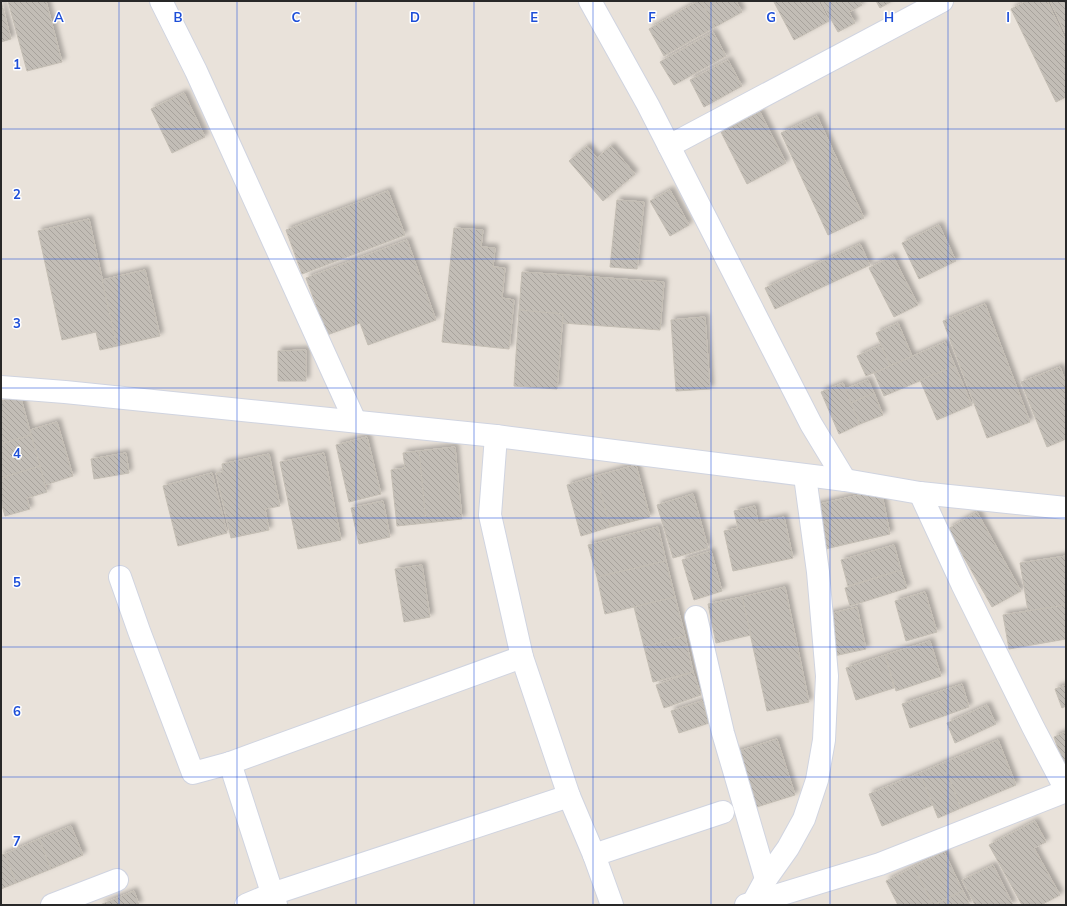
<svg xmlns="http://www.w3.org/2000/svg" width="1067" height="906" font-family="Mulish,sans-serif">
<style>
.building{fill:url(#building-back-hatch);stroke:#c4beb4;filter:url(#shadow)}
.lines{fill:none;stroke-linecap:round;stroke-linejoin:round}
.street-casing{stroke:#d0d4e0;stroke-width:24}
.secondary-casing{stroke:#d0d4e0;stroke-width:24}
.street{stroke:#fff;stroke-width:22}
.secondary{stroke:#fff;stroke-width:22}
.grid{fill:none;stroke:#1d4ed8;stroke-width:1;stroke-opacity:0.55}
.grid-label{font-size:13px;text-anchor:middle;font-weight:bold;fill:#1d4ed8;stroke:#fff;stroke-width:3;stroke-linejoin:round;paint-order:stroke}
</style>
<defs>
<pattern id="building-back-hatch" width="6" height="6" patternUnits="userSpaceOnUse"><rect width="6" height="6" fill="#c2bdb6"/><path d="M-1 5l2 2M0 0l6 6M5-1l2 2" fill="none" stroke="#a7a29c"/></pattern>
<filter id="shadow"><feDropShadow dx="3.5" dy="-3.5" stdDeviation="2" flood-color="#0004"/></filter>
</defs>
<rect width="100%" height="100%" fill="#e9e2da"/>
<!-- building -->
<g class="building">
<path d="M1,1l10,38 -10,3z"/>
<path d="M8,1h38l16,61 -35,9z"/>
<path d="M698,1h3l14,26 -51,29 -15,-27z"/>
<path d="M701,1h35l6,11 -27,15z"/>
<path d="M775,1h43l11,20 -35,19 -20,-38z"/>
<path d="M821,1h38l3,4 -13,7 6,11 -17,9z"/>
<path d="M876,1h16l-12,7z"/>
<path d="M1027,1h20l19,40v56l-10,5 -45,-93z"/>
<path d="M1050,1h16v33z"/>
<path d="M713,32l13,24 -52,29 -14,-23z"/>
<path d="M728,60l14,26 -38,21 -14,-27z"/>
<path d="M184,93l21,44 -33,16 -21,-44z"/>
<path d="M760,112l26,51 -39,21 -26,-52z"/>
<path d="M817,116l47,102 -36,17 -47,-102z"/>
<path d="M587,146l10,12 14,-12 24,28 -32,27 -34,-40z"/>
<path d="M670,190l19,35 -19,11 -20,-35z"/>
<path d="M388,191l17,44 -103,39 -16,-44z"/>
<path d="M617,200l27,2 -7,67 -27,-2z"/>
<path d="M89,219l28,127 -17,4 -4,-18 -34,8 -24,-109z"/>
<path d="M939,225l17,36 -37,18 -17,-36z"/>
<path d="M454,228l29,2 -2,17 14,1 -2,19 12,1 -3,30 12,2 -5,49 -67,-7z"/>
<path d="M407,240l29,80 -68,25 -8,-22 -33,12 -21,-57z"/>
<path d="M860,244l10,21 -95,44 -10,-21z"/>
<path d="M893,256l25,49 -24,12 -25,-49z"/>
<path d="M145,270l15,66 -43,10 -15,-66z"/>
<path d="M522,272l142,10 -4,48 -98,-7 1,-9 -44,-4z"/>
<path d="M985,304l45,118 -43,16 -44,-117z"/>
<path d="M519,310l44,4 -6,75 -43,-3z"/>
<path d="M705,317l5,72 -34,2 -5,-71z"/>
<path d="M898,323l14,33 -22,10 -14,-33z"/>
<path d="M945,342l10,24 -71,30 -10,-23z"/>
<path d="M881,345l9,21 -24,10 -9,-20z"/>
<path d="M306,350v31h-28v-30z"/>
<path d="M955,366l17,39 -35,15 -17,-40z"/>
<path d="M1060,367l6,16v56l-19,8 -26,-65z"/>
<path d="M868,380l6,13 -23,10 -6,-14z"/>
<path d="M843,383l17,41 -21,10 -18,-42z"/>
<path d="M874,393l9,22 -23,9 -9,-21z"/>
<path d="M20,395l11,40 -30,9v-43z"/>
<path d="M57,422l16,54 -28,9 -15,-55z"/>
<path d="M31,435l9,31 -39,12v-34z"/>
<path d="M367,437l14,57 -32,8 -13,-57z"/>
<path d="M455,447l7,72 -36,4 -7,-72z"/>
<path d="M419,451l7,72 -29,3 -6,-56 14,-2 -2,-15z"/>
<path d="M126,453l3,20 -35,6 -3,-20z"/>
<path d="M324,453l17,87 -43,9 -18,-87z"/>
<path d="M269,454l11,52 -15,3 4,21 -38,8 -15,-65 7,-1 -1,-8z"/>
<path d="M636,465l14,52 -40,10 -14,-51z"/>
<path d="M40,466l7,26 -20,6 3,11 -25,7 -4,-14v-24z"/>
<path d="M212,473l15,60 -49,13 -15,-60z"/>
<path d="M596,476l14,51 -29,9 -14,-51z"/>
<path d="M881,490l9,44 -69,16 -10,-44z"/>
<path d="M693,494l15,54 -35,10 -16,-53z"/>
<path d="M383,501l7,36 -31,7 -8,-36z"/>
<path d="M755,506l3,17 26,-6 9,41 -60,13 -9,-40 14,-3 -4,-17z"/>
<path d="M977,512l44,79 -29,16 -44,-78z"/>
<path d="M658,527l8,34 -69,16 -9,-32z"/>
<path d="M894,545l7,25 -53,16 -7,-26z"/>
<path d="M711,551l11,40 -28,9 -12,-40z"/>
<path d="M1066,556v49l-38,6 -8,-48z"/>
<path d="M666,561l9,36 -70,17 -8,-37z"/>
<path d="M422,565l8,52 -26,5 -9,-53z"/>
<path d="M901,570l6,18 -57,18 -5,-18z"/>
<path d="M785,587l24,115 -42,9 -25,-114z"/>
<path d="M925,592l12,40 -31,9 -11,-40z"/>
<path d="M675,597l10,39 -41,11 -10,-40z"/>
<path d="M742,597l9,38 -35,8 -8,-39z"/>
<path d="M1066,605v34l-57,10 -6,-34z"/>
<path d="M857,607l9,42 -32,7 -9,-41z"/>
<path d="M685,636l8,36 -40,10 -9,-35z"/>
<path d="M930,641l11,35 -45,15 -11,-36z"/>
<path d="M885,655l9,33 -38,12 -10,-32z"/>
<path d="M693,672l8,23 -37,13 -8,-23z"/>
<path d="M962,684l7,23 -59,21 -8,-24z"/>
<path d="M1066,685v21l-4,2 -7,-19z"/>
<path d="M702,701l7,22 -30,10 -8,-22z"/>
<path d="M987,705l9,19 -41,19 -8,-20z"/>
<path d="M1066,732v34h-2l-10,-29z"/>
<path d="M777,739l18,56 -48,15 -17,-56z"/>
<path d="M998,740l18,45 -55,23 -18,-45z"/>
<path d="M943,763l18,45 -23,10 -18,-45z"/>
<path d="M920,773l13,32 -51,21 -13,-32z"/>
<path d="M1035,821l11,21 -12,6 26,47 -19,10h-19l-33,-60z"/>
<path d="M71,826l12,29 -32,14 -12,-30z"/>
<path d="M39,839l12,30 -35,14 -11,-29z"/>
<path d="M944,852l19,39 -30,14 -19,-38z"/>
<path d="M5,854l11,29 -15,6v-34z"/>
<path d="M993,865l20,40h-38l-13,-25z"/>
<path d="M914,867l19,38h-35l-12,-24z"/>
<path d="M134,891l5,14h-39z"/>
<path d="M963,891l7,14h-35z"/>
</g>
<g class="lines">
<!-- street casing -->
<g class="street-casing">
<g id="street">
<path d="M161,1l35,70 159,350"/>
<path d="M669,146l273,-145"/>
<path d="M496,436l-6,79 32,142 47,139 25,59 18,50"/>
<path d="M120,577l19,54 54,142 37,-10 292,-106"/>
<path d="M696,617l27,116 43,146"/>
<path d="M230,763l46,142"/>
<path d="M594,855l129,-43"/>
<path d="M754,901l12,-22 22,-31 16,-29 13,-39 7,-40 3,-64 -9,-104 -13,-96"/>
<path d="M52,905l65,-25"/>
<path d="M246,905l26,-11 297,-98"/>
<path d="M746,905l134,-41 186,-73"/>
</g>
</g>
<!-- secondary casing -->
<g class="secondary-casing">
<g id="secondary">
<path d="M590,1l58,104 163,319 34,56"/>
<path d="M1,387l64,5 431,44 349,44 75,13 146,15"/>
<path d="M920,493l42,91 71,143 33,63"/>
</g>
</g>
<!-- street -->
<use href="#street" class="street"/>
<!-- secondary -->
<use href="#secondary" class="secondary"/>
</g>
<!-- grid -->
<path class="grid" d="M119,1v904M237,1v904M356,1v904M474,1v904M593,1v904M711,1v904M830,1v904M948,1v904M1,129h1065M1,259h1065M1,388h1065M1,518h1065M1,647h1065M1,777h1065"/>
<g class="grid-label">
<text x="59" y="22">A</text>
<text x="178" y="22">B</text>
<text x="296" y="22">C</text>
<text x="415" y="22">D</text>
<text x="534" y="22">E</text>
<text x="652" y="22">F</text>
<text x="771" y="22">G</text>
<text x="889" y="22">H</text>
<text x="1008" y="22">I</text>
<text x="17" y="69">1</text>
<text x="17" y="199">2</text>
<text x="17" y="328">3</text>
<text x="17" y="458">4</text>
<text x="17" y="587">5</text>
<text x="17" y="716">6</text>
<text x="17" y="846">7</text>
</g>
<!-- border -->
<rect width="1067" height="906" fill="none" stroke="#282828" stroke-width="4"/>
</svg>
